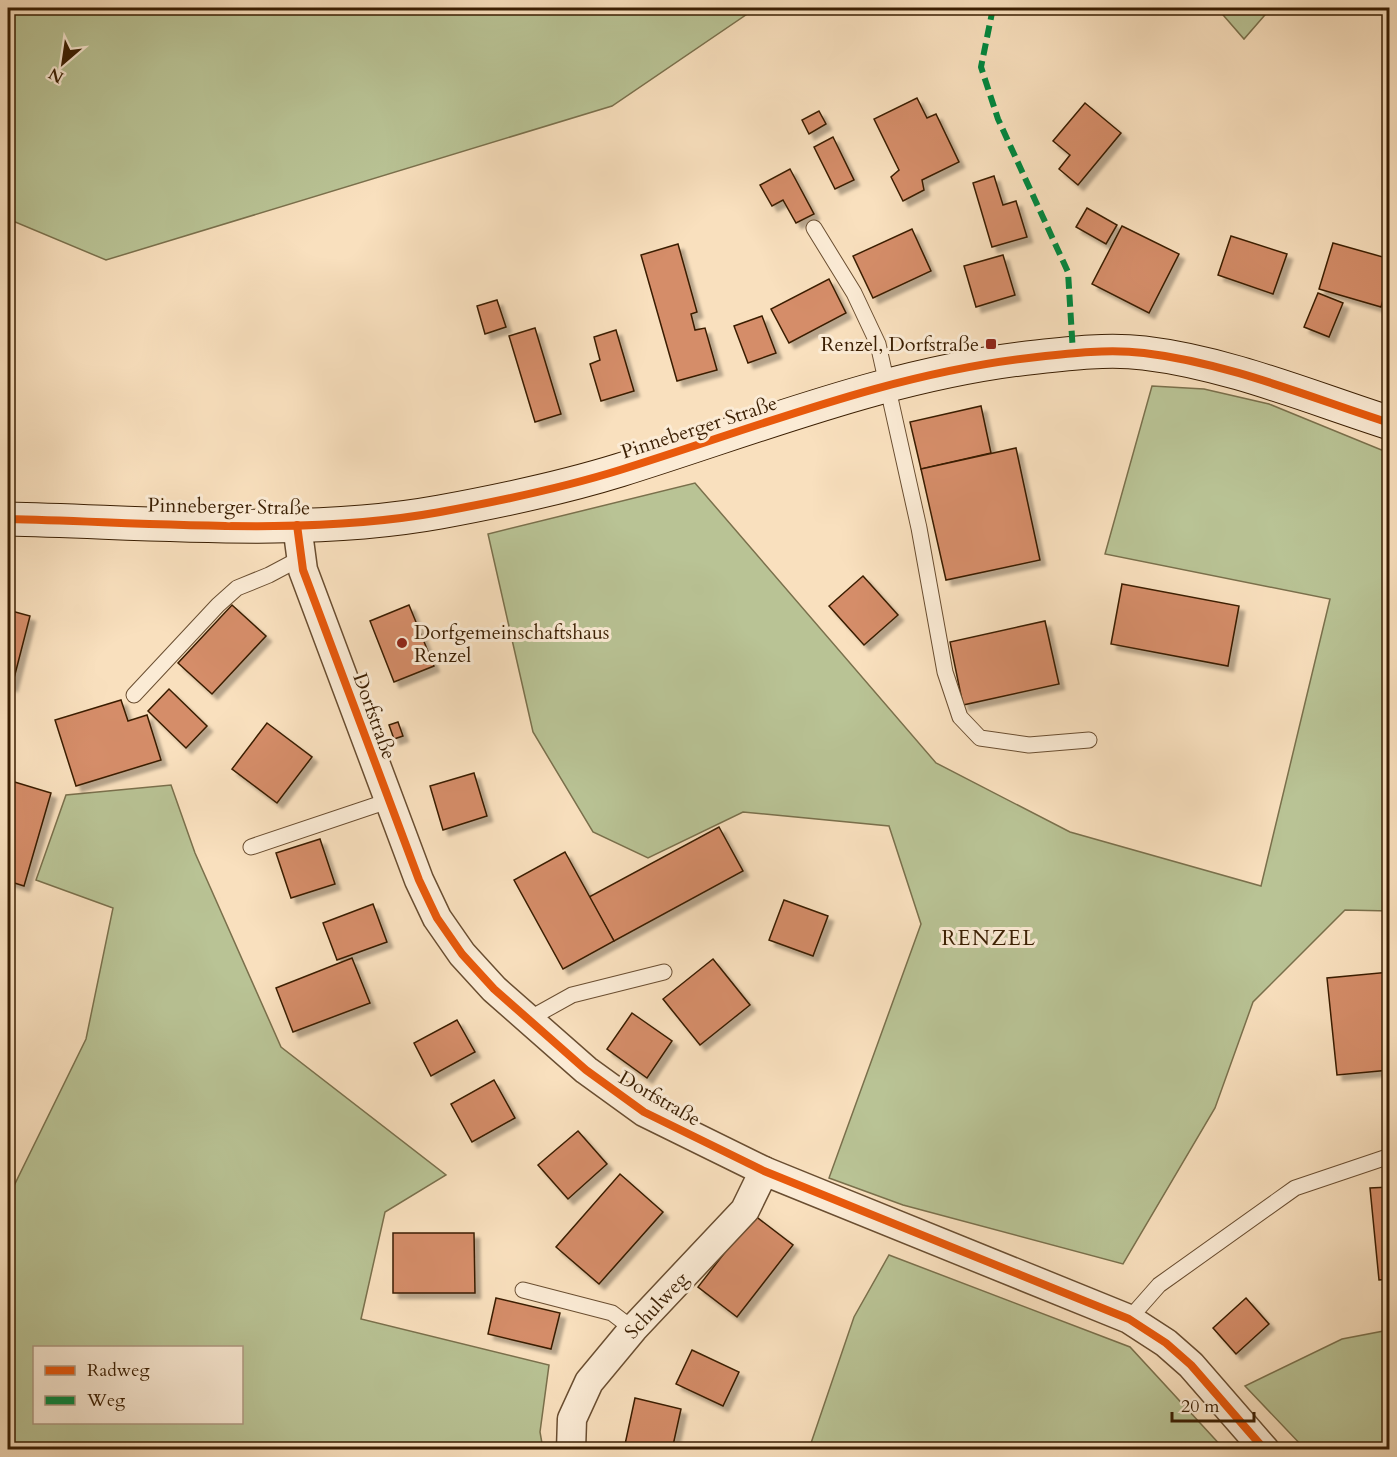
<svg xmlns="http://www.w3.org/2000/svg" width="1397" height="1457" font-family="Cardo,serif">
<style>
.green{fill:#b9c395;stroke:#7a704c;stroke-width:1.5;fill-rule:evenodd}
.building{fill:#d58d69;stroke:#3a1e02;stroke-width:1.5;filter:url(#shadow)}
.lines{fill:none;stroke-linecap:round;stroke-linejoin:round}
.service-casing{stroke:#6a4e31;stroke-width:17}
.minor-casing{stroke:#6a4e31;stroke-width:31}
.secondary-casing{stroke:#3a1e02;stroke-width:35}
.service{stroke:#fbebd5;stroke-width:15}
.minor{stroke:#fbebd5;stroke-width:28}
.secondary{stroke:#fbebd5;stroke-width:33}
.quiet{stroke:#00873e;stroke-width:6;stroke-dasharray:12 6;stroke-linecap:butt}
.cycleway-casing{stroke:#fbebd5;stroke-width:11}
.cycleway{stroke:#e8590c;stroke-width:8}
.poi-dot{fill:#8f2418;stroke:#fbebd5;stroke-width:2}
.labels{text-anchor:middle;stroke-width:6;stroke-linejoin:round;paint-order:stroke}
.poi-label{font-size:20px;fill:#3a1e02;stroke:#fbebd5;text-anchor:end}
.street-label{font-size:20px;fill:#3a1e02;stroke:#fbebd5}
.neighbourhood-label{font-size:21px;letter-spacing:1.5px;fill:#3a1e02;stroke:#fbebd5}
</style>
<defs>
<filter id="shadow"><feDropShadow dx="5.5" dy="5.5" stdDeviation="1.5" flood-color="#0004"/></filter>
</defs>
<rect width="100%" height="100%" fill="#f9e0be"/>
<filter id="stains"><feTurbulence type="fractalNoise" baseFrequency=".00333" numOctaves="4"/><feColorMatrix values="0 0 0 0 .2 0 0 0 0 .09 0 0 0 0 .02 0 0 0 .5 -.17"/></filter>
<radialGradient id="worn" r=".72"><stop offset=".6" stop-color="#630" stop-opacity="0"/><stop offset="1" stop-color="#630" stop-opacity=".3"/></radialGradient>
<!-- green -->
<g class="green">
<path d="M8,8h748l-144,98 -506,154 -98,-41z"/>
<path d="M1217,8h54l-27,31z"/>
<path d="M1152,386l52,3 65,15 120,49 1,458 -45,-1 -92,92 -38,106 -92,156 -220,-59 -74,-27 92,-254 -32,-98 -146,-14 -95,46 -55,-26 -60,-100 -45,-198 207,-51 241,280 134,69 191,54 69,-287 -225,-45z"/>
<path d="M171,785l24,68 86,194 165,128 -61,37 -24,107 188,46 -9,67 3,17h-535v-251l78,-159 27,-131 -77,-28 30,-85zM34,1348h208v74h-208z"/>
<path d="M889,1255l241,92 94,102h-415l45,-132z"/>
<path d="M1389,1330v119h-84l-60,-63 97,-47z"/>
</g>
<!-- building -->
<g class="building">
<path d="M917,98l10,20 9,-4 23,48 -37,18 2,10 -21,11 -12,-24 8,-7 -25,-51z"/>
<path d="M1085,103l36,30 -43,52 -19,-16 11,-14 -17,-14z"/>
<path d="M819,111l7,13 -17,10 -7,-14z"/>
<path d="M833,137l21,43 -19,9 -21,-42z"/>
<path d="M790,169l24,45 -18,9 -13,-23 -11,6 -12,-21z"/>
<path d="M994,176l9,29 13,-4 11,36 -35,10 -19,-64z"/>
<path d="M1087,208l30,17 -11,19 -30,-17z"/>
<path d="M1122,226l57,28 -30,59 -57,-29z"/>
<path d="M912,229l19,42 -58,27 -20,-42z"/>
<path d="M1231,236l56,18 -14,40 -55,-19z"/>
<path d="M1333,243l57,16v17l-9,31 -62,-18z"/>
<path d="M678,244l19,68 -6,2 4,16 10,-2 12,42 -40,11 -36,-126z"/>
<path d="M1003,255l12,40 -39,12 -12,-41z"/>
<path d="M829,279l17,34 -57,30 -18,-34z"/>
<path d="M1318,293l25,10 -14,34 -25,-10z"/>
<path d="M497,300l9,27 -21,7 -8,-28z"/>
<path d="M762,316l14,37 -28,10 -14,-37z"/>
<path d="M535,328l26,86 -26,8 -26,-86z"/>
<path d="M616,330l18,61 -33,10 -11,-37 10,-4 -6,-23z"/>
<path d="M981,406l10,47 -70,16 -11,-47z"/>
<path d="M1016,448l24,112 -94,20 -25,-111z"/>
<path d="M863,576l35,39 -34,30 -35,-39z"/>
<path d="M1122,584l117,22 -11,60 -117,-22z"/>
<path d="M232,605l34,31 -54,58 -34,-31z"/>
<path d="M409,605l25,61 -40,16 -24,-61z"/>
<path d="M8,610l22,6 -18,70 -4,-1z"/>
<path d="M1045,621l14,63 -96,21 -13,-63z"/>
<path d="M169,689l38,37 -21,22 -38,-37z"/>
<path d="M121,700l7,21 19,-6 14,45 -85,26 -21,-66z"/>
<path d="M398,722l5,14 -9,3 -5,-14z"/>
<path d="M267,723l45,34 -35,46 -45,-34z"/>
<path d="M474,773l13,43 -44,14 -13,-44z"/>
<path d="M8,780l43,13 -27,93 -16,-5z"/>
<path d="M719,827l24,44 -129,70 -25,-44z"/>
<path d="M320,839l15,45 -44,14 -15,-45z"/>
<path d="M565,852l49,89 -51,28 -49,-89z"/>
<path d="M784,900l44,16 -15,40 -44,-16z"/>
<path d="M373,904l14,38 -50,18 -14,-37z"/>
<path d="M352,958l18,45 -77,29 -17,-44z"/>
<path d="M713,959l37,46 -50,40 -37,-46z"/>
<path d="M1390,972v98l-53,5 -10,-97z"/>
<path d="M632,1013l40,28 -25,37 -40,-29z"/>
<path d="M457,1020l18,32 -44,24 -17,-33z"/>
<path d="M494,1080l21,38 -43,24 -21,-38z"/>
<path d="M578,1131l29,33 -39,35 -30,-34z"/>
<path d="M620,1174l43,38 -64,72 -43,-37z"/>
<path d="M1390,1187v92l-11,1 -9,-92z"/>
<path d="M754,1215l39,30 -56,72 -39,-30z"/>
<path d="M393,1233h81l1,60h-82z"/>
<path d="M496,1298l64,15 -9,36 -63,-15z"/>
<path d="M1246,1298l23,26 -33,30 -23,-26z"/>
<path d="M692,1350l47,22 -16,34 -47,-22z"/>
<path d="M635,1398l46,11 -9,41 -48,-1z"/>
</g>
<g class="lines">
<!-- service casing -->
<g class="service-casing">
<g id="service">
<path d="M814,228l40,65 24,51 41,184 26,144 15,45 20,21 49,7 60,-5"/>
<path d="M134,695l84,-90 19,-17 32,-13 32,-17"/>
<path d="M251,847l137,-46"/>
<path d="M527,1020l45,-25 92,-23"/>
<path d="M523,1290l89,23 21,16"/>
<path d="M1129,1319l30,-34 136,-97 95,-32"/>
</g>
</g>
<!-- minor casing -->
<g class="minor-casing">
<g id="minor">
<path d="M297,525l6,45 116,310 18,38 25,36 32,35 92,81 58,42 120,59 365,148 37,24 25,22 74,85"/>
<path d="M571,1450l1,-31 17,-37 44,-53 112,-119 19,-39"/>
</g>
</g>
<!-- secondary casing -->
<g class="secondary-casing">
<path id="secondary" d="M8,519c139,3 295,18 432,-7 60,-11 122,-24 180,-42 138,-43 273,-98 417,-113 35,-4 72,-8 107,-4 84,10 165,44 246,70"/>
</g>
<!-- service -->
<use href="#service" class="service"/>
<!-- minor -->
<use href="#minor" class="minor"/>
<!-- secondary -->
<use href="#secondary" class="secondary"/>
<!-- quiet -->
<path class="quiet" d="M993,8l-12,59 17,52 70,153 5,81"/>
<!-- cycleway casing -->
<g class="cycleway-casing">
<g id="cycleway">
<path d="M8,519c139,3 295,18 432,-7 60,-11 122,-24 180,-42 138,-43 273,-98 417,-113 35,-4 72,-8 107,-4 84,10 165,44 246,70"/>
<path d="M297,525l6,45 116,310 18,38 25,36 32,35 92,81 58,42 120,59 365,148 37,24 25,22 74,85"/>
</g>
</g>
<!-- cycleway -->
<use href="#cycleway" class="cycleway"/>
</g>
<!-- markers -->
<g class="poi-dot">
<rect x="985" y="338" width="12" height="12" rx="3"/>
<circle cx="402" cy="643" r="6"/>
</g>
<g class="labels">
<!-- poi labels -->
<g class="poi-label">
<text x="979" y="351">Renzel, Dorfstraße</text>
<text x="414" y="639" text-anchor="start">Dorfgemeinschaftshaus<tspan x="414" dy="23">Renzel</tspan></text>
</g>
<!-- street labels -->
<g class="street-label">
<text transform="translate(699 427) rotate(-18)" y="7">Pinneberger Straße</text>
<text transform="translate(229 506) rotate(1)" y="7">Pinneberger Straße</text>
<text transform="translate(375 716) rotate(70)" y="7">Dorfstraße</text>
<text transform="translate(660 1098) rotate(30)" y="7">Dorfstraße</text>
<text transform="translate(656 1305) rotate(-47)" y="7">Schulweg</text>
</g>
<!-- neighbourhood labels -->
<g class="neighbourhood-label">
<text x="989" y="945">RENZEL</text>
</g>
</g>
<!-- margin -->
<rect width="1397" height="1457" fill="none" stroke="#f9e0be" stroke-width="30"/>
<rect x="9" y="9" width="1379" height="1439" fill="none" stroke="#3a1e02" stroke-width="3"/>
<rect x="15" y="15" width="1367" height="1427" fill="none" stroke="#3a1e02" stroke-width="1.5"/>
<!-- legend -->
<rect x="33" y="1346" width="210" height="78" fill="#fbebd5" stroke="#ae9981" stroke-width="1.5"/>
<rect x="45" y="1366" width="30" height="9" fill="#e8590c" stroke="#ae9981" stroke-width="1.5"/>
<text x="87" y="1376" font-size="18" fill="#3a1e02">Radweg</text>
<rect x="45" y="1396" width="30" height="9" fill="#00873e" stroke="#ae9981" stroke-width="1.5"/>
<text x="87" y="1406" font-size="18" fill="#3a1e02">Weg</text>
<!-- north arrow -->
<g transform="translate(63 63) rotate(209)" stroke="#fbebd5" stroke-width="4.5" paint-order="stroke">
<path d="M0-4.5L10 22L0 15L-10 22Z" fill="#3a1e02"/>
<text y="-9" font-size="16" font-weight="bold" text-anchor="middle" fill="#3a1e02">N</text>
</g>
<!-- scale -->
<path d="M1172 1412v9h82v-9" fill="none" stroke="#3a1e02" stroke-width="3"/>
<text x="1181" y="1412" font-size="18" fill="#3a1e02" stroke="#fbebd5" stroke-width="4.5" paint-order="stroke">20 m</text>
<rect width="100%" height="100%" filter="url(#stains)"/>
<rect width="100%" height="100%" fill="url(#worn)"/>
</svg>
